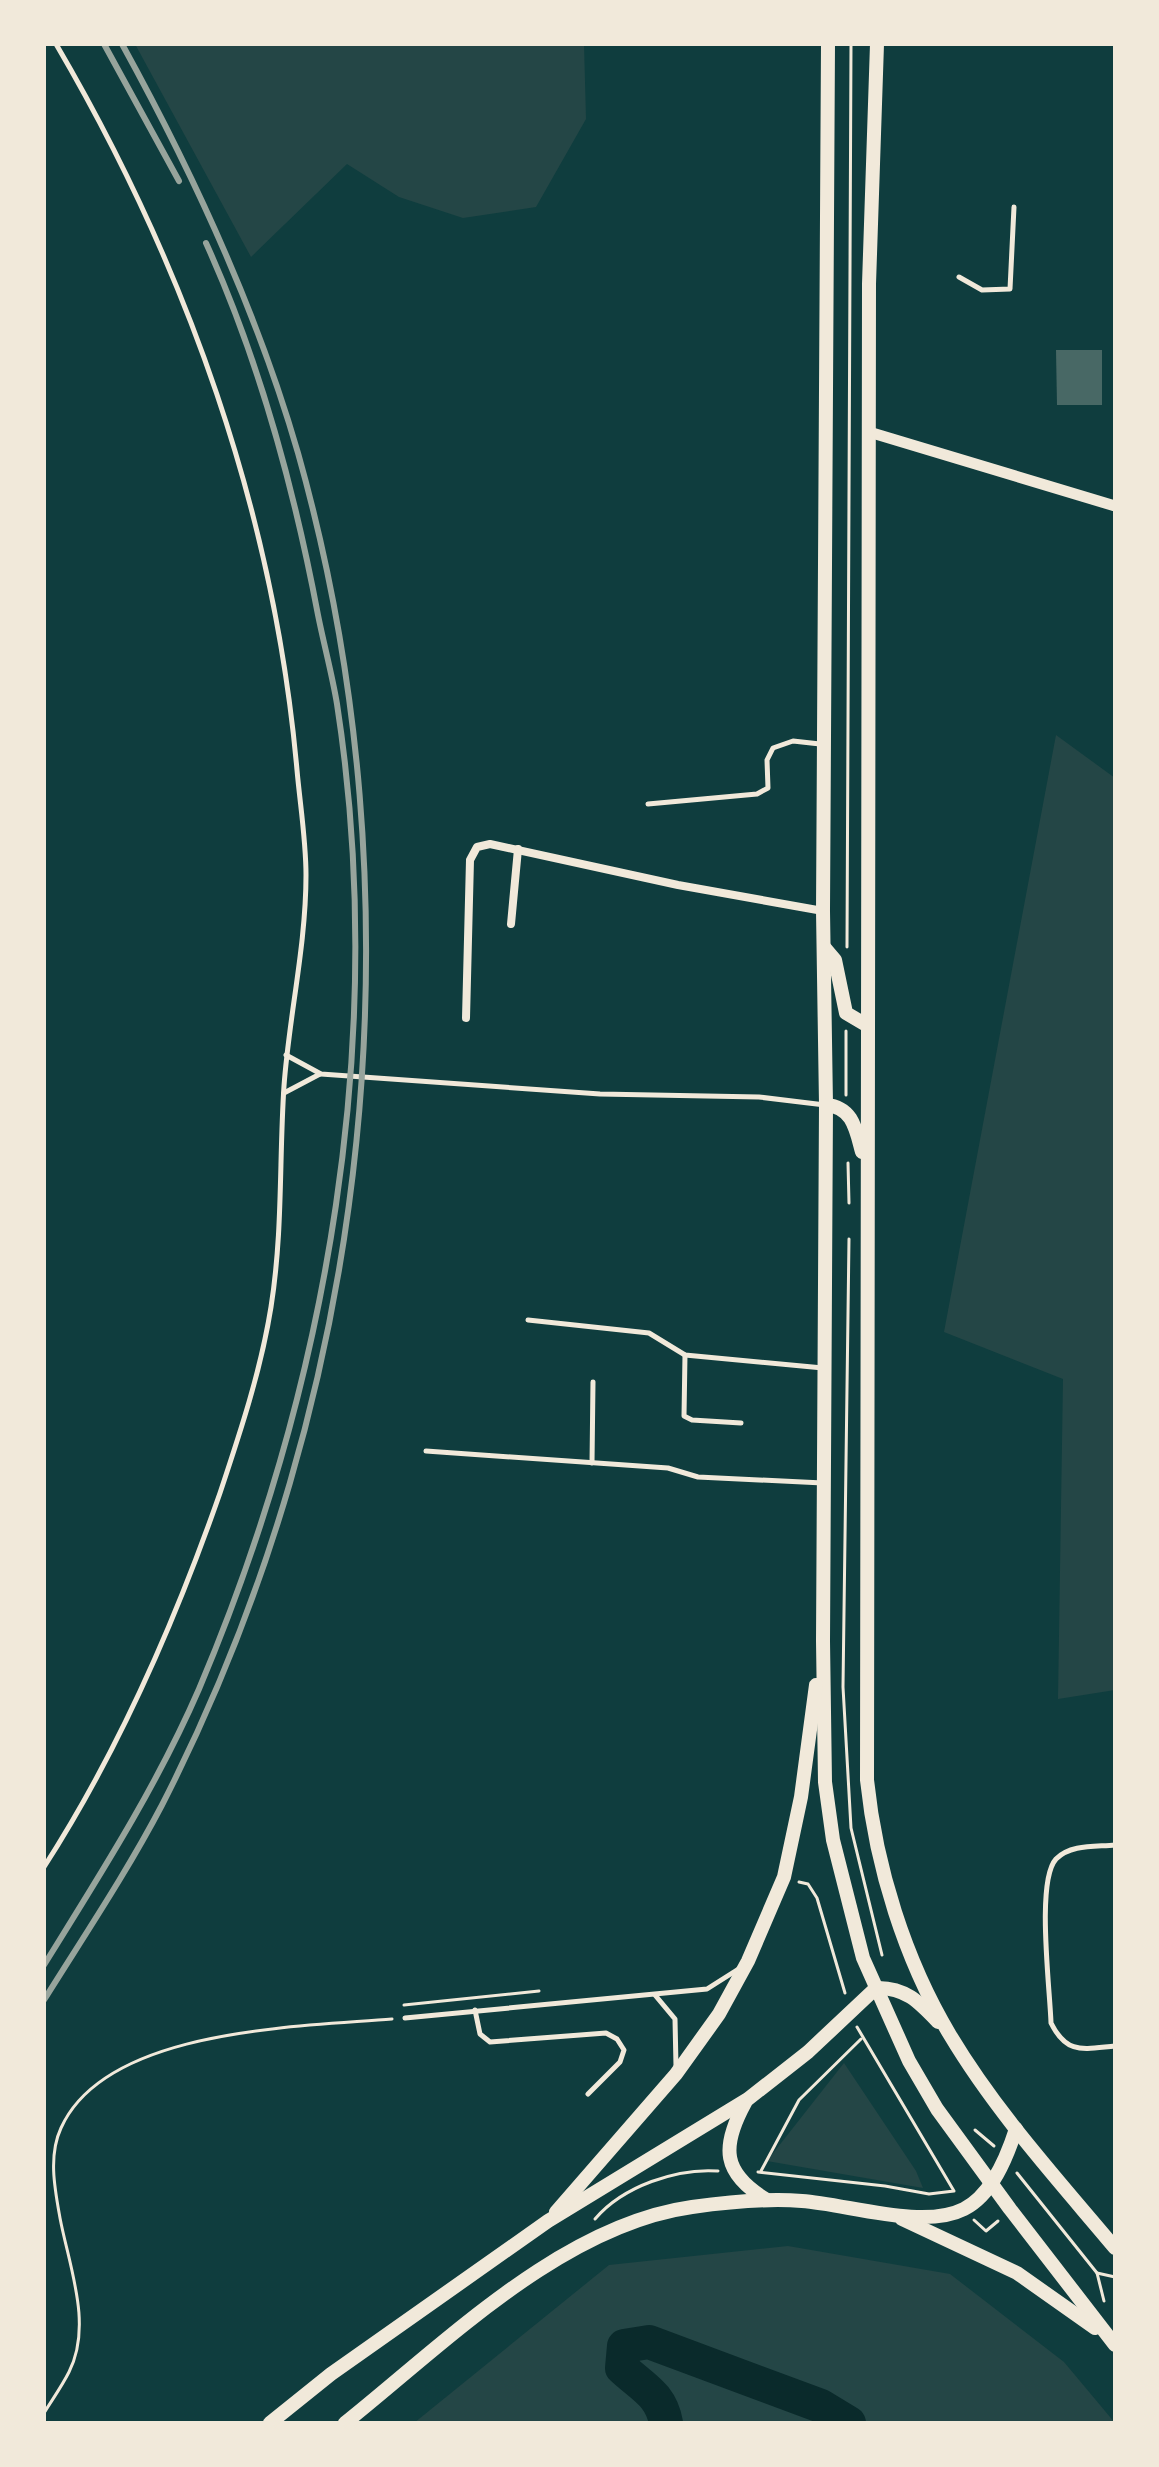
<svg xmlns="http://www.w3.org/2000/svg" width="1159" height="2467" font-family="'DejaVu Sans',sans-serif">
<style>
.green{fill:#244646}
.lines{fill:none;stroke-linecap:round;stroke-linejoin:round}
.river{stroke:#0a2a2b;stroke-width:34}
.building{fill:#486865}
.path{stroke:#f1e9da;stroke-width:3}
.service{stroke:#f1e9da;stroke-width:5}
.minor{stroke:#f1e9da;stroke-width:8}
.tertiary{stroke:#f1e9da;stroke-width:11}
.primary{stroke:#f1e9da;stroke-width:14}
.rail{stroke:#97a49c;stroke-width:6}
</style>
<rect width="100%" height="100%" fill="#0f3d3e"/>
<!-- green -->
<g class="green">
<path d="M135,44h449l2,75 -50,88 -73,11 -64,-21 -52,-33 -96,93z"/>
<path d="M1056,735l59,43v912l-57,9 5,-320 -119,-47z"/>
<path d="M844,2063l72,108 7,17 -156,-27z"/>
<path d="M788,2246l162,28 114,88 51,61h-701l195,-158z"/>
</g>
<g class="lines">
<!-- river -->
<path class="river" d="M666,2423c-5,-29 -24,-36 -44,-55l2,-22 25,-4 172,64 28,17"/>
</g>
<!-- building -->
<path class="building" d="M1056,350h46v55h-45z"/>
<g class="lines">
<!-- path -->
<g class="path">
<path d="M847,947l4,-903"/>
<path d="M846,1095v-64"/>
<path d="M848,1163l1,40"/>
<path d="M849,1239l-6,448 8,141 31,127"/>
<path d="M799,1882l9,2 9,14 28,95"/>
<path d="M404,2005l135,-14"/>
<path d="M975,2130l19,16"/>
<path d="M761,2171l38,-71 62,-61"/>
<path d="M758,2172l127,14 44,8 25,-3 -97,-164"/>
<path d="M1017,2173l80,100 7,28"/>
<path d="M595,2219c28,-33 82,-51 123,-48"/>
<path d="M974,2220l12,11 12,-10"/>
<path d="M1097,2273l18,4"/>
<path d="M44,2413c8,-13 18,-27 25,-41 24,-47 0,-106 -9,-154 -5,-28 -12,-62 1,-90 45,-100 238,-101 331,-109"/>
</g>
<!-- service -->
<g class="service">
<path d="M959,277l23,13 28,-1 4,-82"/>
<path d="M648,804l109,-10 11,-6 -1,-28 6,-12 20,-7 27,3"/>
<path d="M286,1055l35,19 279,20 159,3 66,8"/>
<path d="M284,1093l36,-19"/>
<path d="M528,1320l121,13 36,22 138,13"/>
<path d="M685,1355l-1,61 8,4 49,3"/>
<path d="M426,1451l242,17 30,9 125,6"/>
<path d="M592,1463l1,-81"/>
<path d="M1115,1845c-19,2 -44,-1 -59,14 -20,22 -6,130 -5,164 16,32 32,26 64,23"/>
<path d="M44,1867c74,-115 131,-245 176,-374 20,-60 41,-123 51,-186 12,-76 8,-146 13,-221 5,-70 22,-140 22,-211 0,-35 -6,-71 -9,-105 -23,-258 -111,-504 -241,-726"/>
<path d="M655,1995l20,24 1,47"/>
<path d="M475,2010l5,24 10,8 116,-9 11,6 7,11 -4,12 -32,32"/>
<path d="M405,2018l302,-29 30,-19"/>
</g>
<!-- minor -->
<g class="minor">
<path d="M511,924l7,-75"/>
<path d="M466,1018l4,-158 7,-13 13,-3 188,41 145,26"/>
</g>
<!-- tertiary -->
<path class="tertiary" d="M869,432l246,74"/>
<!-- primary -->
<g class="primary">
<path d="M828,44l-5,867 3,194 -3,536 2,141 8,58 30,118 46,103 28,48 73,100 105,136"/>
<path d="M877,44l-8,240 -2,1496c9,87 38,180 83,255 46,77 108,145 165,213"/>
<path d="M824,947l11,13 11,53 22,13"/>
<path d="M826,1105c27,2 30,25 36,47"/>
<path d="M876,1988c29,-1 43,14 62,34"/>
<path d="M745,2103c-24,44 -23,70 22,97"/>
<path d="M556,2212l120,-138 43,-60 29,-53 36,-84 17,-80 15,-112"/>
<path d="M902,2219l115,54 78,55"/>
<path d="M270,2423l61,-49 217,-153 200,-122 60,-47 68,-64"/>
<path d="M345,2423c99,-79 217,-198 347,-216 36,-5 74,-9 110,-6 45,3 121,29 162,8 28,-14 43,-52 52,-80"/>
</g>
<!-- rail -->
<g class="rail">
<path d="M104,44l75,137"/>
<path d="M44,1965c56,-90 113,-179 155,-276 130,-307 189,-654 138,-985 -5,-30 -13,-59 -19,-89 -24,-127 -58,-253 -112,-372"/>
<path d="M44,2000c40,-64 83,-128 118,-195 211,-412 262,-906 136,-1352 -41,-142 -105,-280 -176,-409"/>
</g>
</g>
<!-- border -->
<rect width="1159" height="2467" fill="none" stroke="#f1e9da" stroke-width="92"/>
</svg>
